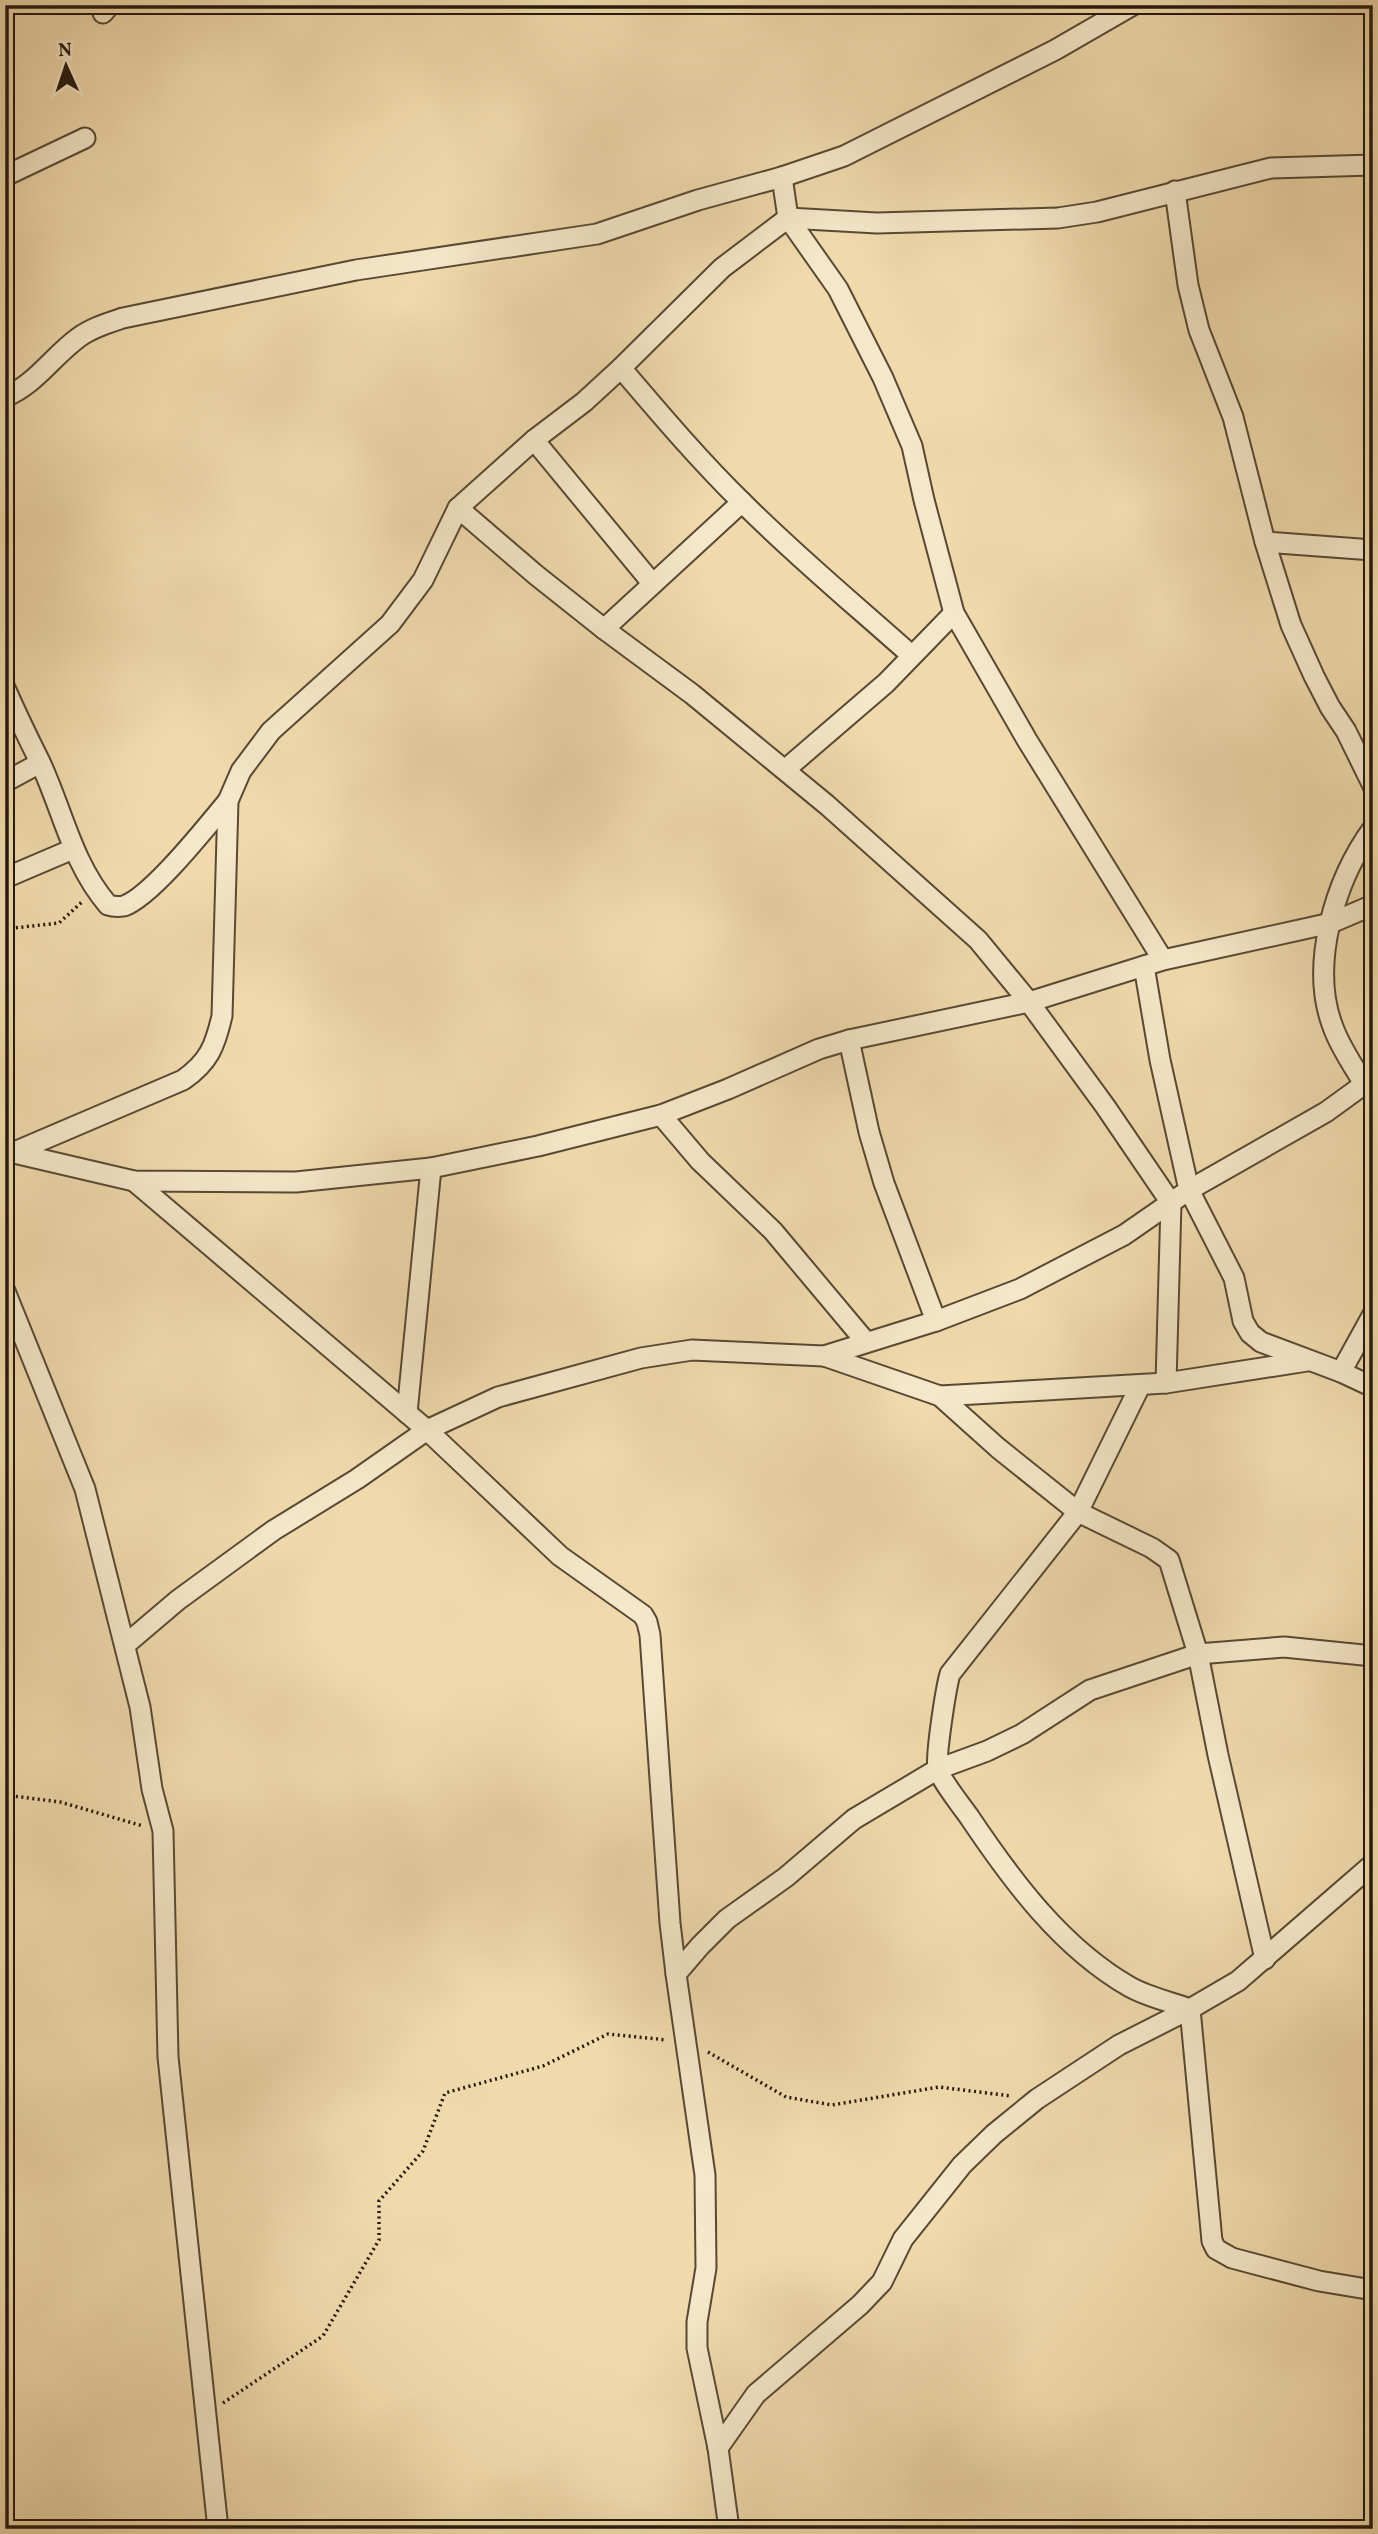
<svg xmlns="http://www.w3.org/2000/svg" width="1378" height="2534" font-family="Vollkorn,serif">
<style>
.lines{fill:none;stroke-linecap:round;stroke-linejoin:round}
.street-casing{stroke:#574935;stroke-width:23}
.path{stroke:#24190d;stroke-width:3.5;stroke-dasharray:2 3.5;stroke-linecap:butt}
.street{stroke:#f5e7c9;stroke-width:19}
</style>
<rect width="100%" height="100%" fill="#f0daac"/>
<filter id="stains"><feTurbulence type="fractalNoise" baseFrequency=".00286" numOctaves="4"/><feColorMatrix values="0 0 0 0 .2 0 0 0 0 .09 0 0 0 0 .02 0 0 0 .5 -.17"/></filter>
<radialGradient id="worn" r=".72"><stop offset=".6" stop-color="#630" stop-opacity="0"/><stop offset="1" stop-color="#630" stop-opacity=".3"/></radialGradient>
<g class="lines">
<!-- street casing -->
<g class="street-casing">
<g id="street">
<path d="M103,13l7,-8"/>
<path d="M5,176l80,-38"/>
<path d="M782,177l6,41 50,71 45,89 29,68 12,54 30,113 73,127 136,220"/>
<path d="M1175,191l13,94 11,45 34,87 32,125 26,83 23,51 16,31 16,24 27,55"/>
<path d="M621,368c40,47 79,93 123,136 53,53 111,101 167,151"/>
<path d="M5,397c31,-13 47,-40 73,-59 13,-10 30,-15 45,-20l233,-48 241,-36 101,-34 84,-23 62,-21 211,-106 78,-45"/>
<path d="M534,440l118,143"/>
<path d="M458,508l78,67 68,54 88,65 135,111 151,135 51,62 76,104 66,97 -5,180 -226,13"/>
<path d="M1265,542l108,8"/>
<path d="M604,629l138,-127"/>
<path d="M5,688c11,25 23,50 35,74 23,49 32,101 68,143 6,2 10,2 16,1 28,-10 83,-80 104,-105"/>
<path d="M786,769l100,-86 68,-70"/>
<path d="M5,782l35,-19"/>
<path d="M5,878l68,-29"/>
<path d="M1144,966l16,94 29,130 45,88 9,43 7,12 11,9 80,30 32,15"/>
<path d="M849,1040l20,92 15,51 52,138"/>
<path d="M1364,1084c-11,-19 -24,-37 -31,-57 -24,-62 2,-147 40,-199"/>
<path d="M661,1115l39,46 73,70 93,111"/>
<path d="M14,1153l120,28 162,1 135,-14 107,-22 123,-31 67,-26 91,-40 30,-9 180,-38 134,-42 168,-37 42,-18"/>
<path d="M5,1156l178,-76c26,-18 32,-34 39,-64l6,-215 13,-30 30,-40 119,-107 33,-44 35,-72 76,-68 50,-38 37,-34 101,-100 66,-50 89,5 181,-5 39,-6 174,-44 102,-3"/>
<path d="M134,1181l293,249 133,126 83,59 4,7 3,13 20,288 6,51"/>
<path d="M5,1291l80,198 55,218 12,82 11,42 5,226 50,472"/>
<path d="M824,1356l116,40 58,52 80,64 74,36 17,12 29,94 20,101 47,204"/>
<path d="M1341,1372l32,-58"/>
<path d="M1166,1383l141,-22"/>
<path d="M1140,1386l-62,126 -128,162c-4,14 -15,83 -12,95 2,10 25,39 32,49 43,64 92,130 160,169 18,10 41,15 60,22l22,232 4,8 16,9 87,23 54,9"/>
<path d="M407,1413l24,-245"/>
<path d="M125,1645l53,-45 96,-70 83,-51 70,-49 71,-33 143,-39 51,-8 132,6 112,-35 84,-32 104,-54 65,-45 137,-78 47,-34"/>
<path d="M718,2448l38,-54 104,-89 22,-23 21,-43 59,-74 32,-31 43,-35 82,-54 71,-36 48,-28 135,-117"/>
<path d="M729,2529l-11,-81 -21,-100v-26l9,-54 -1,-93 -29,-201 24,-28 27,-27 59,-42 68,-58 84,-50 49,-18 35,-17 68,-44 108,-36 86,-7 89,9"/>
</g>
</g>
<!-- path -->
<g class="path">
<path d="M5,929l54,-6 24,-22"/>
<path d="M5,1795l55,7 83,24"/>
<path d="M708,2052l78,45 46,8 107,-18 72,9"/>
<path d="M223,2403l100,-67 56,-96v-39l44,-50 22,-58 98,-27 65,-32 59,6"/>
</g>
<!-- street -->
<use href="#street" class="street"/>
</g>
<!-- margin -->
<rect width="1378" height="2534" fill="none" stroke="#f0daac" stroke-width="28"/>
<rect x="7" y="7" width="1364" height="2520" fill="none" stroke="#24190d" stroke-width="3.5"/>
<rect x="14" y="14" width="1350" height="2506" fill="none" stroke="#24190d" stroke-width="2"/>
<!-- north arrow -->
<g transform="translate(66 66) rotate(357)" stroke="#f5e7c9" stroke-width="5" paint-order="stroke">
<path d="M0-5L12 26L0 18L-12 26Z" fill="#24190d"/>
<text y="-10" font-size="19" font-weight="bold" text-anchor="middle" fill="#24190d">N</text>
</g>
<rect width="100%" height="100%" filter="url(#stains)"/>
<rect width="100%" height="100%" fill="url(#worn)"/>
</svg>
